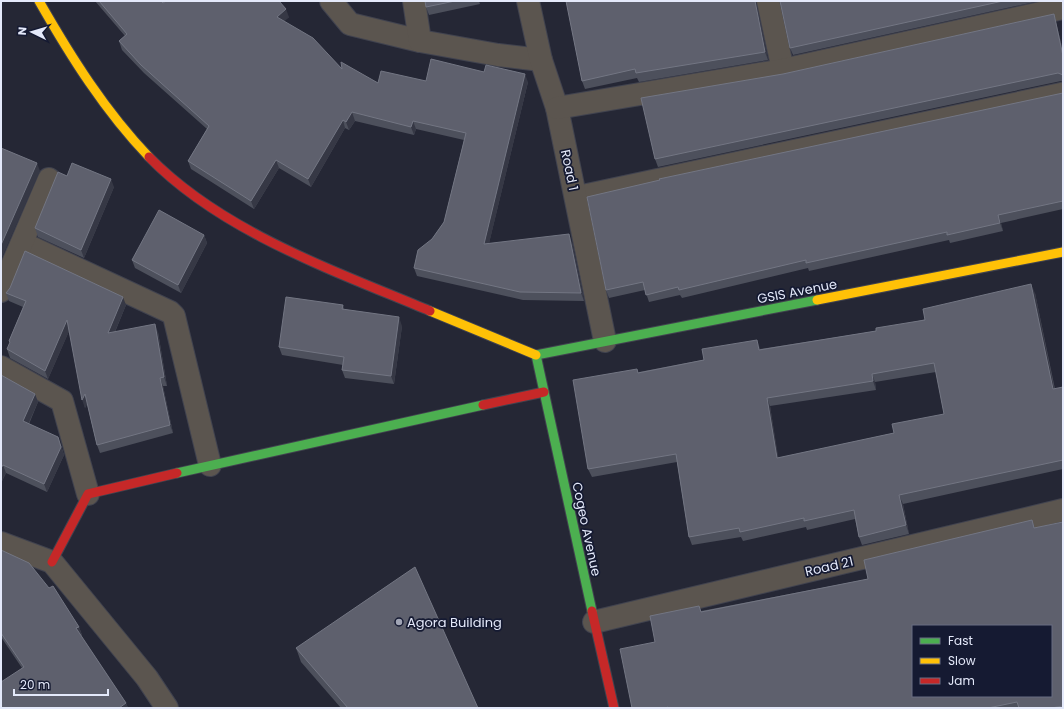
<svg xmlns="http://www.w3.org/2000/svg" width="1064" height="709" font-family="Poppins,sans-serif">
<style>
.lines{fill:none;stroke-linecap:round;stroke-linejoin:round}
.lane-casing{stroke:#41434f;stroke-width:19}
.street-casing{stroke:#41434f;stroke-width:24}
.fast-casing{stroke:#41434f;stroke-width:11}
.slow-casing{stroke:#41434f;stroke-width:11}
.jam-casing{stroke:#41434f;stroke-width:11}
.lane{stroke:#5b554f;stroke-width:17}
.street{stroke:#5b554f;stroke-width:22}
.fast{stroke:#4caf50;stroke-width:9}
.slow{stroke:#ffc107;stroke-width:9}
.jam{stroke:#c62828;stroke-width:9}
.wall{fill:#4d505c;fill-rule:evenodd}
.shaded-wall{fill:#363845}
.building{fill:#5e606d;stroke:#737683;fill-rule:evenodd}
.poi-dot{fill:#a1a5b5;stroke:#151a32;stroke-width:1.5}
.labels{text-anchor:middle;stroke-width:3.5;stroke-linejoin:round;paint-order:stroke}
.street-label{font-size:13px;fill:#e4e9fa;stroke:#151a32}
.poi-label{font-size:13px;fill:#e4e9fa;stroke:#151a32;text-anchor:start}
</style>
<rect width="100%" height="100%" fill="#252735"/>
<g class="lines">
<!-- lane casing -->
<g class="lane-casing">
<path id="lane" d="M575,195l488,-104"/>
</g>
<!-- street casing -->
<g class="street-casing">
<g id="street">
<path d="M331,1l19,23 70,17"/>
<path d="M414,1l6,40 78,14 43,5"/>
<path d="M528,1l13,59 16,48 48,233"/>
<path d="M768,1l15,69"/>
<path d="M557,108l226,-38 280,-62"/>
<path d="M22,243l148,69 4,4 36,149"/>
<path d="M1,291l48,-112"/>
<path d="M1,367l61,34 26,93"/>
<path d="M1,543l51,19 95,116 20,30"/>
<path d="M594,622l469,-112"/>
</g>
</g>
<!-- fast casing -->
<g class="fast-casing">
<g id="fast">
<path d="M536,355l281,-55"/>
<path d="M536,355l56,256"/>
<path d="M177,473l306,-68"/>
</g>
</g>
<!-- slow casing -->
<g class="slow-casing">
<g id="slow">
<path d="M39,1c32,56 66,110 110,156"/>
<path d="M817,300l246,-48"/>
<path d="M430,311l106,44"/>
</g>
</g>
<!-- jam casing -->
<g class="jam-casing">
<g id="jam">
<path d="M149,157c73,75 186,114 281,154"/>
<path d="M483,405l61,-13"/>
<path d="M52,562l36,-68 89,-21"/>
<path d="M592,611l22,97"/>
</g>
</g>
<!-- lane -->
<use href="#lane" class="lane"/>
<!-- street -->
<use href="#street" class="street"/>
<!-- fast -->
<use href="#fast" class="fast"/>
<!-- slow -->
<use href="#slow" class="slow"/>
<!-- jam -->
<use href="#jam" class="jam"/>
</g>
<!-- wall -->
<g class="wall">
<path d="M95,1h66l2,2 126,14 -5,4 58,48 36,14 48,-2 102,1 -39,161 83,-1 12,59 -61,-1 -106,-24 -3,-8 18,-29 12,-17 20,-82 -48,-11 -2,6 -59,-14 -6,9 -4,-2 -34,59 -32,-19 -25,41 -63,-40 -3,-8 19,-32 -63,-56 -22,-23 -3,-9 6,-5z"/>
<path d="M425,1h54l1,3 -51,11 -3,-8z"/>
<path d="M566,1h190l12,59 -129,22 -2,-4 -52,11 -3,-8z"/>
<path d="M780,1h259l-246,54 -3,-7z"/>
<path d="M1054,14l2,8 7,29v31l-2,-1 -403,86 -3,-8 128,-85z"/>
<path d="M1063,93v116l-62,14 2,8 -53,12 -1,-3 -140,31 -1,-3 -126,30 -2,-3 -31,7 -4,-12 -36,8 -3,-8z"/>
<path d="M67,176l47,11 -30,71 -46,-21 -3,-9z"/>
<path d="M204,235l3,8 -26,50 -46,-25 -3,-8z"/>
<path d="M6,293l120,12 -11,27h43l9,54h-4l10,47 -73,20 -3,-8 -10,-41 -2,4 -16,-77 -21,48 -38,-21 -3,-9 3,-6 -1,-2 14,-34 -14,-6z"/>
<path d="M1035,293l20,96 8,-2v82l-160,35 6,30 -47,11 -3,-8 -4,-18 -48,11 -1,-3 -63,14 -2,-4 -49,8 -3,-8 -12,-75 -85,15 -4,-8 51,-97 121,-23 116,-18zM936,372l8,42 -50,19 -116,25 -8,-52 106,-16 -1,-8z"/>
<path d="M343,305l1,5 58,16 -8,58 -49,-6 -3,-8 1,-5 -61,-10 -3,-8z"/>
<path d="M1,375l34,19 3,8 -9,22 32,21 3,10 -17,37 -41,-19 -5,10z"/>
<path d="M1032,520l3,8 28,-6v186h-431l23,-66 44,-36 2,5 167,-32z"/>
<path d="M1,550l78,77 3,8 -1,1 45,67 2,5h-127l21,-40 -21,-31z"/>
<path d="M296,648l182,60h-137l-40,-46z"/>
</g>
<!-- shaded-wall -->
<g class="shaded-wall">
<path d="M755,1h1l12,59 -3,-8z"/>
<path d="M286,9l3,8 -9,8 -3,-8z"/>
<path d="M1054,14l2,8 7,29v5z"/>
<path d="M525,74l3,8 -41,170 -3,-8z"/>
<path d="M352,112l3,9 -6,9 -3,-8z"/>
<path d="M343,120l2,8 -34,59 -3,-8z"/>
<path d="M413,121l3,8 -2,6 -3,-8z"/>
<path d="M276,160l3,8 -25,41 -3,-8z"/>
<path d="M37,163l3,8 -39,89v-15z"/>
<path d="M111,179l3,8 -30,71 -3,-8z"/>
<path d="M998,215l3,8 2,8 -3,-8z"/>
<path d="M569,234l3,8 12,59 -3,-8z"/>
<path d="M204,235l3,8 -26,50 -3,-8z"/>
<path d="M1031,284l4,9 21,105 -3,-9z"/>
<path d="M123,297l3,8 -15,36 -3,-8z"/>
<path d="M399,317l3,9 -8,58 -3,-8z"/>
<path d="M67,320l3,9 -22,50 -3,-8z"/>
<path d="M155,324l3,8 9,54 -3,-9z"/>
<path d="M757,340l3,8 2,10 -3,-8z"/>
<path d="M872,374l3,8 1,8 -3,-9z"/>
<path d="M160,378l3,8 10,47 -3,-8z"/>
<path d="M35,394l3,8 -12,27 -3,-8z"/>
<path d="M85,394l3,8 -3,6 -3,-8z"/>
<path d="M767,398l3,8 10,61 -3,-9z"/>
<path d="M58,437l6,18 -17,37 -3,-8z"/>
<path d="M3,465l3,8 -5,10v-15z"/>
<path d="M899,495l4,9 6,30 -3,-9z"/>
<path d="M79,627l3,8 -3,2 -3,-9z"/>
<path d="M126,703l2,5h-9z"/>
</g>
<!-- building -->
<g class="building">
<path d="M99,1h62l2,2 3,-2h113l7,8 -9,8 36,21 29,31 -1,-7 37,21 3,-12 45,10 5,-22 53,13 2,-7 39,9 -41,170 85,-10 12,59 -61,-1 -106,-24 4,-18 14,-11 12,-17 22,-89 -53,-12 -2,6 -59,-15 -6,10 -3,-2 -35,59 -32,-19 -25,41 -63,-40 21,-35 -68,-61 -22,-24 8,-7z"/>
<path d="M425,1h30l-29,6z"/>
<path d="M566,1h189l10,51 -129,21 -1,-4 -53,12z"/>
<path d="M780,1h223l-213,47z"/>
<path d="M1054,14l9,42v19l-5,-2 -403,86 -14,-61 142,-24z"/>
<path d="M1063,93v108l-65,14 2,8 -53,12v-3l-141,31v-3l-127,30 -1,-3 -32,8 -3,-13 -37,8 -19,-93 73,-17 -1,-1z"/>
<path d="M1,148l36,15 -36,82z"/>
<path d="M72,163l39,16 -30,71 -46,-22 23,-56 9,4z"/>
<path d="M159,210l45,25 -26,50 -46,-25z"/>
<path d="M25,251l98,46 -15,36 47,-9 9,53 -4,1 10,47 -73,20 -12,-51 -3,6 -15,-80 -22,51 -38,-22 3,-7 -1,-1 17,-40 -20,-8 4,-5z"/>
<path d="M1031,284l22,105 10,-2v73l-164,35 7,30 -47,12 -5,-27 -50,11v-3l-64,14 -1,-4 -50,9 -13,-83 -88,15 -15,-89 64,-11 1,4 66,-13 -2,-11 55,-9 2,10 117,-19v-3l49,-8 -2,-11zM934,363l10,51 -52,10 2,9 -117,25 -10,-60 106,-17 -1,-7z"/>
<path d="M286,297l57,8 -1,4 57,8 -8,59 -49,-6 2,-13 -65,-10z"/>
<path d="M1,375l34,19 -12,27 35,16 3,10 -17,37 -41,-19 -2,3z"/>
<path d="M1032,520l2,8 29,-6v184l-12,2h-32l-2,-6 -29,6h-319l-1,-1 -3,1h-33l-12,-59 35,-7 -5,-26 49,-10 2,6 167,-33 -4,-19zM913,626h138v70h-138z"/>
<path d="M1,550l28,13 20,25 4,-2 26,41 -3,1 50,75 -7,5h-118v-26l23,-15 -23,-34z"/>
<path d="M415,567l63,141h-130l-52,-60z"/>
</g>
<!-- markers -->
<circle class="poi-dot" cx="399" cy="622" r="4"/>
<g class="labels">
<!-- street labels -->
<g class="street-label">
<text transform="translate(570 170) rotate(78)" y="5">Road 1</text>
<text transform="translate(797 291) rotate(-11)" y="5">GSIS Avenue</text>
<text transform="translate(587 529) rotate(78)" y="5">Cogeo Avenue</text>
<text transform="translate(829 566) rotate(-13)" y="5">Road 21</text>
</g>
<!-- poi labels -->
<g class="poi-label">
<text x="407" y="627">Agora Building</text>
</g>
</g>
<!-- border -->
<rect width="1064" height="709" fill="none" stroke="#e4e9fa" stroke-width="4"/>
<!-- legend -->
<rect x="912" y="625" width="140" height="72" fill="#151a32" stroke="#686d82"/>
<rect x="920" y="638" width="20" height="6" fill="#4caf50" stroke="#686d82"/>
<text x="948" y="645" font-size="12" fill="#e4e9fa">Fast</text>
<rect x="920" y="658" width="20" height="6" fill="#ffc107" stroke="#686d82"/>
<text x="948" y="665" font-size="12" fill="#e4e9fa">Slow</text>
<rect x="920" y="678" width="20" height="6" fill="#c62828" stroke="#686d82"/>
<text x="948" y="685" font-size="12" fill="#e4e9fa">Jam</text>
<!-- north arrow -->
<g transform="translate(32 32) rotate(275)" stroke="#151a32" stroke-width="3" paint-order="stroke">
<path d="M0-3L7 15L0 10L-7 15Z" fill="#e4e9fa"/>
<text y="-6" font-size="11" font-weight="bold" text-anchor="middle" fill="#e4e9fa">N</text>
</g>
<!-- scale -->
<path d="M14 689v6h94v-6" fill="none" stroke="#e4e9fa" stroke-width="2"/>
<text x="20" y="689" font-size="12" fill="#e4e9fa" stroke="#151a32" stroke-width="3" paint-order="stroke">20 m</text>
</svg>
